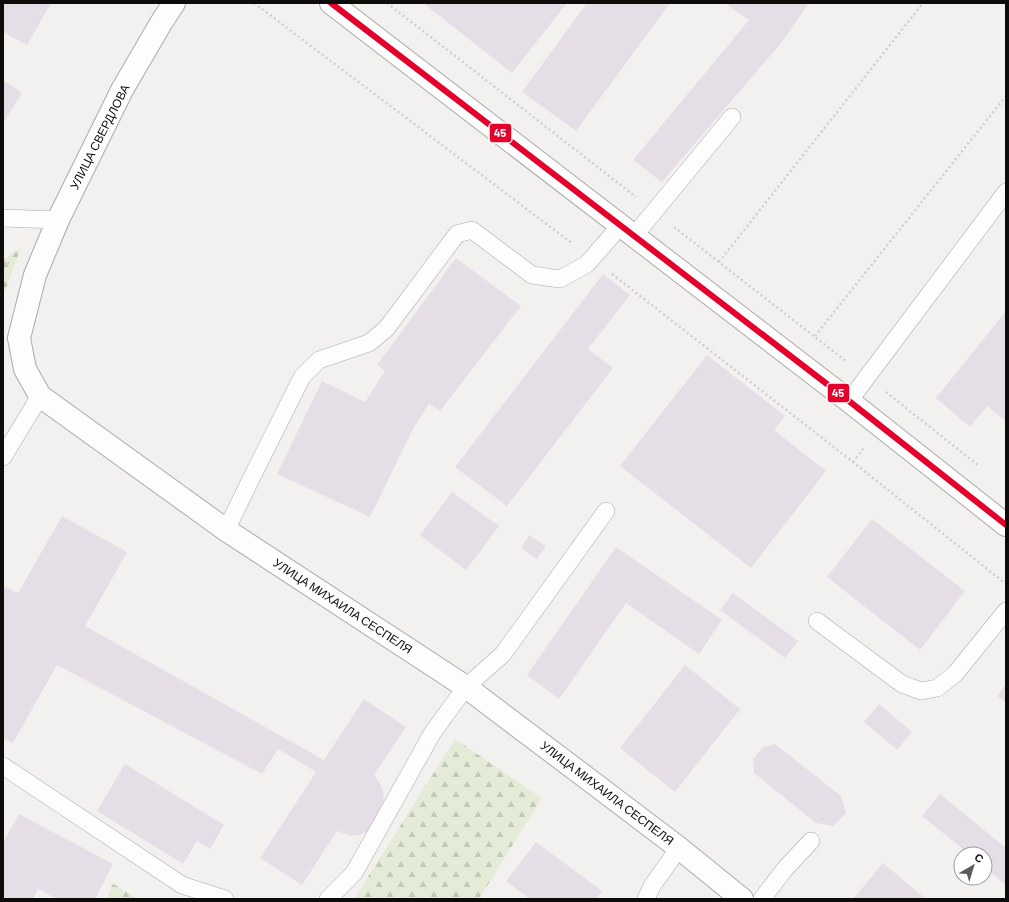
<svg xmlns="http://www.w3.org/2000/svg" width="1009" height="902" font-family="Barlow,sans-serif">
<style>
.forest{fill:url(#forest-firs)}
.building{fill:#e6dee7}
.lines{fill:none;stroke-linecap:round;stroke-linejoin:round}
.lane-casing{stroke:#abaaa8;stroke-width:18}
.street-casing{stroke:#abaaa8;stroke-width:24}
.secondary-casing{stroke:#abaaa8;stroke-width:24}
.path{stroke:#cfcfcf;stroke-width:2.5;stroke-dasharray:2 3;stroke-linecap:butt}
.lane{stroke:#fdfdfd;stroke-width:17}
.street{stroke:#fdfdfd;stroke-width:22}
.secondary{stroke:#fdfdfd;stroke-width:22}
.bus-1-casing{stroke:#fff;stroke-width:9}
.bus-1{stroke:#e4002b;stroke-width:6}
.labels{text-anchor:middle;stroke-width:3;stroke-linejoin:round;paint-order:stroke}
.street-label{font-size:12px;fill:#0e0c0b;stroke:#fff}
.line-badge{stroke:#fff;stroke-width:1.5}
.badge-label{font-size:11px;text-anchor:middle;font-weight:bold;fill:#fff}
</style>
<defs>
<pattern id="forest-firs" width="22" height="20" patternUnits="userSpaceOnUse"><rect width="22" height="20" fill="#e4ecd7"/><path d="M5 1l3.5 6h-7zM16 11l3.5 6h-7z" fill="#c2c9b7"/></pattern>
</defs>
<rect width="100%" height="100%" fill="#f3f1ef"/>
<!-- forest -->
<g class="forest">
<path d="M21,248l-18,49v-37z"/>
<path d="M455,739l87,59 -63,101h-125z"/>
<path d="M112,883l26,16h-31z"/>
</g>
<!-- building -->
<g class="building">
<path d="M3,3h48l-24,42 -24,-13z"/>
<path d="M423,3h144l-55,70z"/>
<path d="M587,3h83l-94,128 -54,-39z"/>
<path d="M728,3h81l-27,39 -120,140 -29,-22 116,-140 -22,-15z"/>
<path d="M3,80l19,13 -19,30z"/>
<path d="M456,258l65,48 -81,105 -11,-7 -15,23 -44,90 -93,-43 45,-93 43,21 20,-31 -8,-6z"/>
<path d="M603,274l27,21 -42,54 25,19 -106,138 -52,-39z"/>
<path d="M1006,311v110l-19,-15 -17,21 -34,-29z"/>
<path d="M707,355l78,61 -11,14 52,41 -75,97 -131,-102z"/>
<path d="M452,492l47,34 -33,44 -46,-35z"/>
<path d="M62,516l65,36 -42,74 239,134 40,-61 42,28 -32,48 5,7 4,8 1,11 -2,11 -14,19 -9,4 -9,1 -13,-5 -35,54 -42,-27 56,-86 -38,-23 -16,25 -205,-109 -44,78 -10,-5v-152l15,7z"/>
<path d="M872,519l93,72 -45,59 -93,-73z"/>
<path d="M529,535l17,11 -9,13 -16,-11z"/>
<path d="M616,547l106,73 -23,34 -73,-51 -67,96 -32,-24z"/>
<path d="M733,593l65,48 -13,17 -65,-48z"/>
<path d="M685,665l55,44 -65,83 -55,-44z"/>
<path d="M1006,684v18l-9,-6z"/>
<path d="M879,704l33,28 -15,18 -33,-28z"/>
<path d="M775,744l66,52 5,17 -13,13 -17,-3 -62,-50 -1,-14 10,-12z"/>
<path d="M125,764l99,61 -14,24 -13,-8 -14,23 -86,-53z"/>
<path d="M940,794l66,54v37l-21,-18v-13h-16l-47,-38z"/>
<path d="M19,814l94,50 -18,35h-38l-19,-10 -5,10h-30v-56z"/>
<path d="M536,842l66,49 -5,8h-67l-24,-18z"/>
<path d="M883,863l43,36h-73z"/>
</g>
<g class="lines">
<!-- lane casing -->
<g class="lane-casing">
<g id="lane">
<path d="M3,218l55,2"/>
<path d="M634,236l98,-119"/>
<path d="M849,401l157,-209"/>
<path d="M3,457l37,-61"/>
<path d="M226,530l25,-51 51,-102 17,-17 50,-17 17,-14 71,-95 15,-4 60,45 28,4 27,-15 34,-39"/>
<path d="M817,621l85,63 19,7 16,-3 18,-14 51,-63"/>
<path d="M3,766l179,119 43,14"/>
<path d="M328,899l26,-26 79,-141 33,-45 37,-33 103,-143"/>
<path d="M646,899l6,-13 27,-38"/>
<path d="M762,899l22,-29 27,-29"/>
</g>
</g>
<!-- street casing -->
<g class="street-casing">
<g id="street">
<path id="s1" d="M174,3l-13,20 -39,67 -64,130 -23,55 -16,63 6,31 15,27 186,134 240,157 126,95 87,66 63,51"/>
</g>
</g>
<!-- secondary casing -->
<g class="secondary-casing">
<path id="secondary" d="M331,3l518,398 157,124"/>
</g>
<!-- path -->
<g class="path">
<path d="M254,3l319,241"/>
<path d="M387,3l249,194"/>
<path d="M674,227l173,135"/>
<path d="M3,260l7,4"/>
<path d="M719,262l204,-259"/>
<path d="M612,274l241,188 153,122"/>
<path d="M815,336l191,-240"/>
<path d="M886,392l93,74"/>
<path d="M853,462l11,-14"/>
</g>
<!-- lane -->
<use href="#lane" class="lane"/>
<!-- street -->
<use href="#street" class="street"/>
<!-- secondary -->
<use href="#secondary" class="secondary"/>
<!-- bus-1 casing -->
<g class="bus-1-casing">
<path id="bus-1" d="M331,3l518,398 157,124"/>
</g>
<!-- bus-1 -->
<use href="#bus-1" class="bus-1"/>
</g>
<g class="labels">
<!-- street labels -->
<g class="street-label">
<text transform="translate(100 137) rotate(-63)" y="4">УЛИЦА СВЕРДЛОВА</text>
<text dy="4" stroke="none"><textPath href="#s1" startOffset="802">УЛИЦА МИХАИЛА СЕСПЕЛЯ</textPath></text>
<text dy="4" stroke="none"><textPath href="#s1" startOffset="1126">УЛИЦА МИХАИЛА СЕСПЕЛЯ</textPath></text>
</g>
</g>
<g class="line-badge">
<rect x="489" y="123" width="23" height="20" rx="4" fill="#e4002b"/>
<rect x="827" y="383" width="23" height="20" rx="4" fill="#e4002b"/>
</g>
<g class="badge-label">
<text x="500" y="137">45</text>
<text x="838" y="397">45</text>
</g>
<!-- border -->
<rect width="1009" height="902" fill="none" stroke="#0e0c0b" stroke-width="8"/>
<!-- north arrow -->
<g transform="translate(973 866) rotate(38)"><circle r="19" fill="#ffffff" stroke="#9f9e9d"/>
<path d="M0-3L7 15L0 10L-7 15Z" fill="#5e5c5b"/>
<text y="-6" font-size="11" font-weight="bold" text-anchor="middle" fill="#0e0c0b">С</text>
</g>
</svg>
